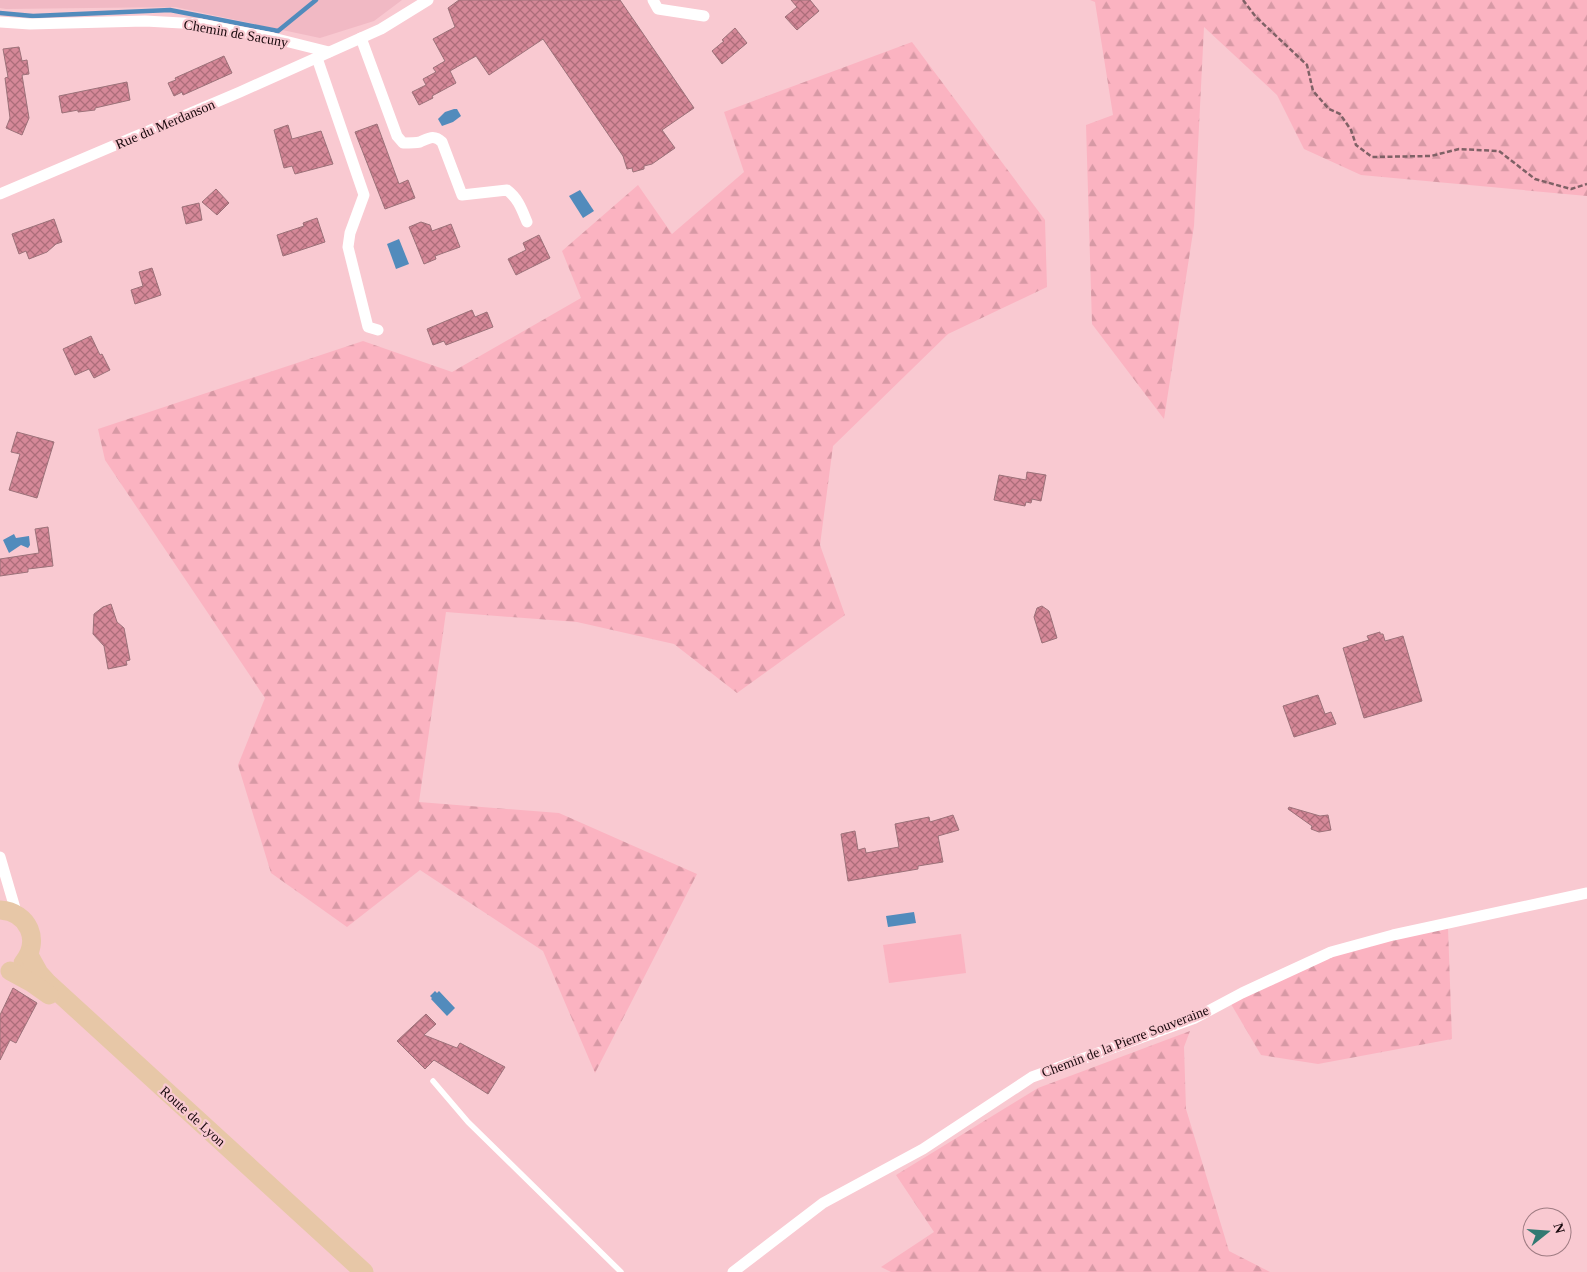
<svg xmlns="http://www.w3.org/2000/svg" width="1587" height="1272" font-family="Georgia,serif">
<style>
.built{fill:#f1b9c4}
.forest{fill:url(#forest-firs)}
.green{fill:#fbb3c1}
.water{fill:#528bbc}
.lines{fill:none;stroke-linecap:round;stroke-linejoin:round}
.stream{stroke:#528bbc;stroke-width:4.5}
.building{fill:url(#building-cross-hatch);stroke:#9c7179}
.path{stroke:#7f6166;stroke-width:2.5;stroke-dasharray:5 2.5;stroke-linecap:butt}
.lane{stroke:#fff;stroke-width:5.5}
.street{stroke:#fff;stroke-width:11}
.primary{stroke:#e7c7a7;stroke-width:19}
.labels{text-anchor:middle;stroke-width:4.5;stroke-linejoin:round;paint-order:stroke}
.street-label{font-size:14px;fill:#19090d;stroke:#f9c9d1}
</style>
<defs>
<pattern id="forest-firs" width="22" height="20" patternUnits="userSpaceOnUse" patternTransform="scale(1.25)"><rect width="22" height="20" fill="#fbb3c1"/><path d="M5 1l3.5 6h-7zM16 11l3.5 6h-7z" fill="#d799a5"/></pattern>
<pattern id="building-cross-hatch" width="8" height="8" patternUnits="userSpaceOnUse" patternTransform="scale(1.25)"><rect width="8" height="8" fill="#d58898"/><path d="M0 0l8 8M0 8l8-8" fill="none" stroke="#ac6d7a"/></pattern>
</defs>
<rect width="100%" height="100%" fill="#f9c9d1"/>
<!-- built -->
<path class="built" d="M0,0h402l-28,21 -54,17 -145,-31 -169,2 -6,-1z"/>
<!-- forest -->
<g class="forest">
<path d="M1090,0h497v196l-226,-21 -57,-26 -27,-54 -73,-68 -10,199 -30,193 -72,-95 -6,-199 27,-10 -18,-113z"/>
<path d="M912,42l133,178 2,67 -99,47 -115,112 -13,99 25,70 -108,78 -63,-49 -97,-22 -131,-10 -27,190 140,11 138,61 -102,199 -52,-122 -123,-81 -73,57 -76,-54 -33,-108 27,-67 -160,-238 -7,-31 265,-88 89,31 129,-74 -19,-47 76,-66 34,49 72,-62 -20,-60z"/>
<path d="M1448,928l4,111 -134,25 -57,-9 -30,-51 100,-52z"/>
<path d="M1190,1031l-6,16 2,62 43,142 41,21h-379l-10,-5 53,-35 -38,-57 142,-87z"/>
</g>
<!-- green -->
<path class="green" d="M961,934l5,39 -77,10 -6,-38z"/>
<!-- water -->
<g class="water">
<path d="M454,109h3l4,7 -8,6 -11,4 -4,-7 7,-7z"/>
<path d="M580,190l14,21 -11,7 -14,-22z"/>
<path d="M399,239l10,25 -13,5 -9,-25z"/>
<path d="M14,534l2,4 13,-2 1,9 -2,3 -7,-3 -12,8 -6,-13z"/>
<path d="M914,912l2,11 -28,4 -2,-11z"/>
<path d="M435,991l2,2 2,-2 16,17 -8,8 -16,-17 1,-1 -2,-2z"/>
</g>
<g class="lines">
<!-- stream -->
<path class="stream" d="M0,13l33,3 137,-6 108,21 38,-31"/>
</g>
<!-- building -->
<g class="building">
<path d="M459,0h161l74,108 -32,22 13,18 -23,16 -8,2v3l-11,3 -1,-4 -5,1 -4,-13 -80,-117 -54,36 -13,-19 -26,15 6,12 -24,13 1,2 -14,7 -7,-13 14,-7 -3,-6 13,-7 -3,-4 12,-7 -12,-22 22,-12 -7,-19z"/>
<path d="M791,0h19l9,11 -22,19 -12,-13 12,-10z"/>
<path d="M735,28l12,15 -25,21 -10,-13 12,-10 -2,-1z"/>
<path d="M19,47l3,14 5,-1 2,14 -7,1 7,43 -7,17 -16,-7 4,-10 -5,-40 3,-1 -5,-28z"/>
<path d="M224,56l8,17 -49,22 -1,-3 -8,4 -6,-13 8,-3 -1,-2z"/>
<path d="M127,82l3,18 -35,8v2l-17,2v-2l-16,3 -3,-17z"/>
<path d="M377,124l22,60 9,-4 7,18 -30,11 -30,-77z"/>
<path d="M288,125l4,14 29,-8 12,33 -38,10 -3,-8 -8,2 -10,-38z"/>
<path d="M216,189l13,14 -12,12 -15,-13z"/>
<path d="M199,203l3,17 -16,4 -4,-17z"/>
<path d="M317,218l8,24 -42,14 -6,-21 27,-9 -1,-3z"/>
<path d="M54,219l8,23 -6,2 -9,8 -18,7 -3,-8 -7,3 -7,-20z"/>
<path d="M421,222l9,3 2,6 19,-7 9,23 -25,9 1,3 -12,5 -15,-37z"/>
<path d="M539,235l11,23 -34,17 -8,-16 18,-9 -3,-7z"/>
<path d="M152,268l9,27 -26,9 -4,-14 12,-4 -4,-14z"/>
<path d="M472,310l3,7 12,-5 6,15 -47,18 -2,-4 -11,4 -6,-16z"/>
<path d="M91,336l9,19 2,-1 8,16 -16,8 -5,-9 -14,6 -12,-26z"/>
<path d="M17,432l37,10 -17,56 -28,-8 11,-36 -9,-2z"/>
<path d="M1027,472l19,3 -5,26 -9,-2 -1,4 -5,-1 -1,4 -31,-6 5,-25 27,5z"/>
<path d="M48,527l5,39 -25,3v3l-28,4v-17l39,-6 -4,-24z"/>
<path d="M111,604l6,18 7,6 6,32 -4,1 1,4 -19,4 -4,-23 -11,-12 1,-20 9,-7z"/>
<path d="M1042,606l7,5 8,27 -15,5 -8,-26 3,-9z"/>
<path d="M1380,632v2h3l2,7 18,-5 19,65 -58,17 -21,-70 26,-8 -2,-4z"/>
<path d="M1318,695l7,19 6,-2 5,12 -42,13 -11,-31z"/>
<path d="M1289,807l31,9 8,-1 3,15 -12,2 -8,-3 1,-3 -24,-17z"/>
<path d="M953,815l6,15 -21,6 5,26 -25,4v3l-70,12 -7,-47 14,-3 3,19 7,-2 1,5 33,-6 -4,-23 34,-7 1,5z"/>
<path d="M13,988l24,15 -21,40 -6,-3 -10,20v-45z"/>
<path d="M426,1014l10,10 -12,11 33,13 3,-5 45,24 -17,27 -54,-34 -9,9 -28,-28z"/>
</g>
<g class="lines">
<!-- path -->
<path class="path" d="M1243,0l13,17 51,48 6,26 16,18 11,5 11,16 5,15 16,12 59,-1 28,-7 40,2 36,28 36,10 16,-5"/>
<!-- lane -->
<path class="lane" d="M433,1081l35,41 153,150"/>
<!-- street -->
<g class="street">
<path d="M653,0l5,9 46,7"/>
<path d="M0,22l30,2 115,-3 55,3 73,14 56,14"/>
<path d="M361,38l36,98 6,7c6,0 12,0 17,-1 9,-4 14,-8 22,0l20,53 45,-5c11,8 15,20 20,32"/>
<path d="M317,58l47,137 -14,38 -2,14 20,80 10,3"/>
<path d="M0,194l240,-102 141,-63 47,-29"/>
<path d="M0,857l17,58"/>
<path d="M733,1272l90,-69 100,-54 109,-72 163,-59 47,-25 89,-41 62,-17 194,-42"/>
</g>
<!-- primary -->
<g class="primary">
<path d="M0,910c29,2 41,31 23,53"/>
<path d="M29,955l10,18 9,10 316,289"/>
<path d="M10,971l22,12 17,12"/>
</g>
</g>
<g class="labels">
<!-- street labels -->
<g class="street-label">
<text transform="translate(236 33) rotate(10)" y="5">Chemin de Sacuny</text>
<text transform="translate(165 124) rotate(-23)" y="5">Rue du Merdanson</text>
<text transform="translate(1125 1041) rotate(-21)" y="5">Chemin de la Pierre Souveraine</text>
<text transform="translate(193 1116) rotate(42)" y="5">Route de Lyon</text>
</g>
</g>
<!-- north arrow -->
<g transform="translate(1547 1232) rotate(73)"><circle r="24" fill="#f9c9d1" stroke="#9f7c83"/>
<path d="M0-4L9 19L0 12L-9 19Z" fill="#327972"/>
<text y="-8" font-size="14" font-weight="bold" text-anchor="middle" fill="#19090d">N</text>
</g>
</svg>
